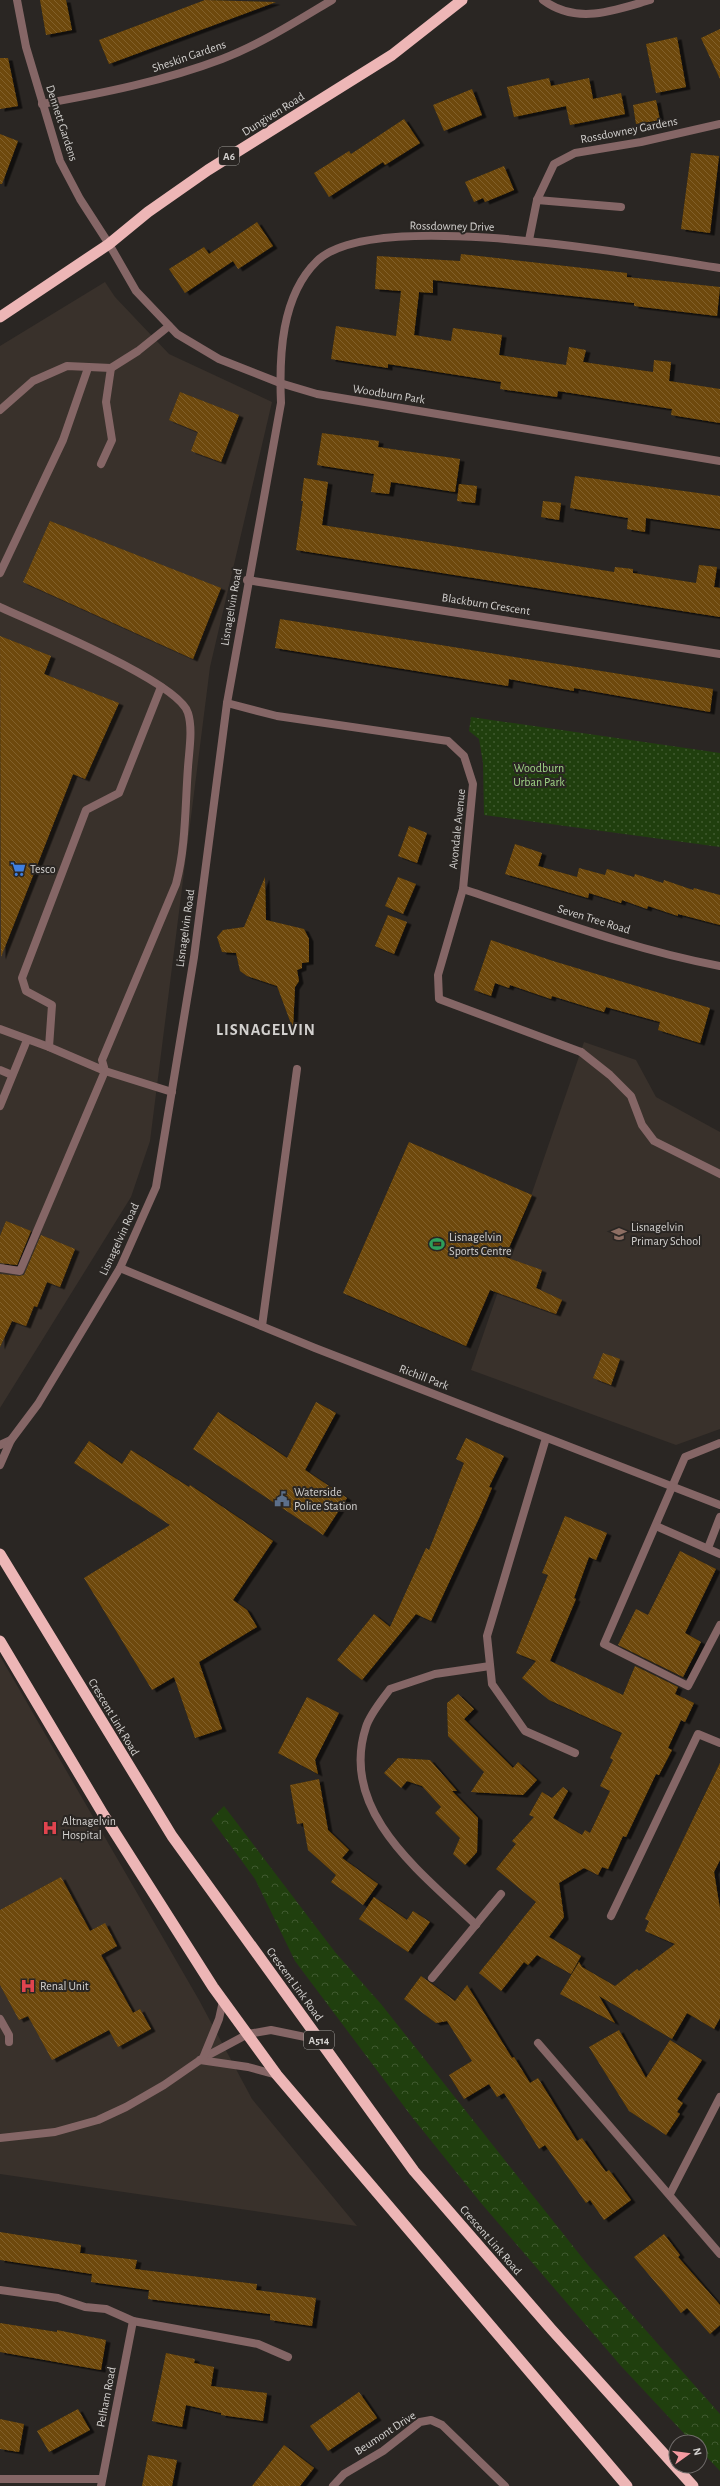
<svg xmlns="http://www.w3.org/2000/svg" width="720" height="2486" font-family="'Alegreya Sans',sans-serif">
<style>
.built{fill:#39312b}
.forest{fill:url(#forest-crowns)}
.park{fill:url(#park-dots)}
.building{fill:url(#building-back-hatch);filter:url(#shadow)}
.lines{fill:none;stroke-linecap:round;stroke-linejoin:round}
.service{stroke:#856666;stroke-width:8}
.minor{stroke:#856666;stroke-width:8}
.trunk{stroke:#edb6b6;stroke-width:11}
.labels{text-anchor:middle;stroke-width:4;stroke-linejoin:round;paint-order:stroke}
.shield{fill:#2a2623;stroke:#a09e9b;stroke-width:1}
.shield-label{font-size:11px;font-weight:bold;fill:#d3d1cf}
.street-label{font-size:12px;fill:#d3d1cf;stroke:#2a2623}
.park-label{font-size:12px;fill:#a0d587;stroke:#2a2623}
.poi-label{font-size:12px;fill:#d3d1cf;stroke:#2a2623;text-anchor:start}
.district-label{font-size:16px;font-weight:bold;letter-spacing:1px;fill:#d3d1cf;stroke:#2a2623}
</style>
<defs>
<pattern id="forest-crowns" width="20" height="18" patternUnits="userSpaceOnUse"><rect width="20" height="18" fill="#203f0e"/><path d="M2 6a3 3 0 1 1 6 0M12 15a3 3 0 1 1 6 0" fill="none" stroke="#405a30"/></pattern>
<pattern id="park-dots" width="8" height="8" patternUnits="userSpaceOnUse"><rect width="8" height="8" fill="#203f0e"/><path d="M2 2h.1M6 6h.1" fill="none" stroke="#405a30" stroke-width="1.8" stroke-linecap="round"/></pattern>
<pattern id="building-back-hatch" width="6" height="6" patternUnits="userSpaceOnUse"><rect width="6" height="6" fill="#6e4809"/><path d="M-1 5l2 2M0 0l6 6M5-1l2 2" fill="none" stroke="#82612c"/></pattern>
<filter id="shadow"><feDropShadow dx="4.5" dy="2.5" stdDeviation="0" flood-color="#0009"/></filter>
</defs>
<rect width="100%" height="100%" fill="#2a2623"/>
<!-- built -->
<g class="built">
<path d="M105,282l10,15 54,57 103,48 -62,265 -60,474 -19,56 -131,211v-1062z"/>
<path d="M584,1042l52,18 20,37 64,35v297l-44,16 -205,-75z"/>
<path d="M0,1656l199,344 53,99 105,127 -357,-52z"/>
</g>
<!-- forest -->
<path class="forest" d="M224,1806l111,146 46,52 207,261 132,149v57l-20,-21v-8h-8l-71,-76 -140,-163 -69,-86 -117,-156 -40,-82 -44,-60z"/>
<!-- park -->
<path class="park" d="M471,717l249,36v94l-236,-32 -1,-52 -4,-24 -10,-8z"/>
<!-- building -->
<g class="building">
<path d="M40,0h26l6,30 -26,5z"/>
<path d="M205,0l71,2 -167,62 -10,-24z"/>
<path d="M720,29v50l-19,-41z"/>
<path d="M677,37l9,50 -30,6 -10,-49z"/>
<path d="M0,58h8l10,48 -18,3z"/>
<path d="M549,78l2,8 38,-8 4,21 28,-6 4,21 -55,11 -4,-19 -52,11 -7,-30z"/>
<path d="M472,89l10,26 -38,16 -11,-26z"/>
<path d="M656,100l4,20 -24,4 -3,-19z"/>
<path d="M404,119l16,24 -35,22 -2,-3 -54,35 -15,-24 35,-22 2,3z"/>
<path d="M0,134l18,7 -16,43h-2z"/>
<path d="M691,153l28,3 -9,77 -29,-4z"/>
<path d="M504,166l10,24 -29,12 -2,-4 -9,4 -9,-20z"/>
<path d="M257,222l16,24 -35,23 -5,-8 -48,32 -16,-24 35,-22 5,7z"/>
<path d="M461,254l166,19v4l93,10 -3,29 -83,-10v-3l-201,-23v13l-14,-1 -5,43 37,6 2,-13 49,7 -3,20 67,10 3,-18 17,3 -3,12 70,10 1,-12 17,2 -2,19 51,8v34l-49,-8 1,-6 -114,-18 -1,6 -57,-8 1,-7 -113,-18v4l-57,-9 5,-33 60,10 5,-45 -26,-2 2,-33 83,5z"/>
<path d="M180,392l59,23 -18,47 -30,-11 7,-19 -29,-12z"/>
<path d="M322,433l57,8 -1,6 82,12 -5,33 -64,-10 -2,12 -18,-2 3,-18 -57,-9z"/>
<path d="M575,476l145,20v33l-74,-11 -1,14 -18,-3 1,-11 -58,-10z"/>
<path d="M304,478l24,4 -6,43 292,47 1,-5 18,2v4l63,10 3,-18 18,2 -3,20 6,1v29l-424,-67 7,-49h-2z"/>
<path d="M459,484l18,2 -2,17 -18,-2z"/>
<path d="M543,501l18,2 -2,17 -18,-3z"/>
<path d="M50,521l171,67 -28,71 -170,-77z"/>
<path d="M280,619l433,70 -3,23 -136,-24v3l-65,-12 -1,7 -233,-38z"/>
<path d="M0,636l51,20 -7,18 75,29 -34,76 -12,-5 -72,183z"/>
<path d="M409,826l18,7 -10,30 -19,-7z"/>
<path d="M515,844l27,9 -4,13 39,11 2,-9 26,7 2,-6 27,8 1,-3 28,9 1,-3 29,10 1,-2 26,7v30l-42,-11v2l-30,-10 -1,3 -25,-9 -1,3 -32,-10 -1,5 -83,-24z"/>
<path d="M265,877l1,43 38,9 5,10v23l-7,1v5l-5,2 2,11 -4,6 -2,42 -16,-43 -30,-10 -7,-5 -4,-18 -14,-1 -5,-15 6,-7 21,-3z"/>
<path d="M398,877l18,7 -13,30 -18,-8z"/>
<path d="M388,915l19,7 -13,32 -19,-8z"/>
<path d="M491,940l62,21 157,47 -10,35 -42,-13 2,-8 -54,-15 -2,5 -52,-16 -1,3 -41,-14 -1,3 -14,-5 -4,13 -17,-6z"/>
<path d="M409,1142l123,53 -27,62 37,13 -6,18 26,12 -6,14 -66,-24 -24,56 -123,-53z"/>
<path d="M6,1221l25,10 -14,34 -17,-2v-27z"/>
<path d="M41,1235l34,14 -15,38 -13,-5 -10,25 -3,-1 -8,20 -14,-5 -12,26v-73l19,2 5,-1z"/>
<path d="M603,1353l17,6 -9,26 -18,-7z"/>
<path d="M316,1402l20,11 -31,57 42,28 -24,37 -130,-86 25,-37 69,46z"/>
<path d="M466,1438l38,18 -15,31 3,1 -12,28 -49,105 -15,-7 -54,66 -25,-20 37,-46 16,13 36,-79 3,2 35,-87 -8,-4z"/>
<path d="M89,1441l33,23 9,-14 58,37 1,-2 83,56 -40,59 14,10 10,17 -58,35 23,67 -27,9 -21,-61 -22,13 -68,-112 86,-53 -96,-62z"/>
<path d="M565,1516l42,17 -11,27 -7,-3 -15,41 2,1 -26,62 73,34 12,-29 43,21 -3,7 19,9 -9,19 -4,-2 -13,28 4,2 -13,25 -3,-1 -30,63 -3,-1 -15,33 -6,-2 -4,8 -14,-7 -25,15 5,34 -15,20 32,19 -10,18 -34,-19 -9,10 -4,-3 -23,29 -22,-18 57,-71 -40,-33 20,-25 -4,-3 22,-24 -5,-2 13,-23 10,6 11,-11 5,4 -15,27 29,17 3,-5 5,3 20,-42 -10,-5 13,-26 -3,-2 12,-25 -73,-33 -27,-22 14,-17 -20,-8 32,-78 -6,-2z"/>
<path d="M680,1551l36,18 -31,64 16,9 -18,35 -65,-32 18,-36 12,6z"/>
<path d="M458,1694l16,15 -10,10 49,49 5,-6 19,18 -14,15 -52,-3 13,-20 -36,-36 -1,-33z"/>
<path d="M307,1697l32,16 -24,47 3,14 -40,-21z"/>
<path d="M398,1758l32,2 27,31h-5l26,27 -1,34 -12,13 -12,-11 7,-16 -25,-25 6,-6 -19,-21 -15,-5 -6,7 -17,-15z"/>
<path d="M720,1763v97l-6,12 6,37v109l-6,11 -27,-16 -15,26 -73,-43 16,27 -55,-29 19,-32 3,5 33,19 22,-17 2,2 36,-27 -30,-13 4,-10 -4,-2z"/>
<path d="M319,1779l9,51 21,20 -7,8 36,26 -15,21 -32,-23 5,-7 -28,-25 -5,-27 -6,1 -7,-39z"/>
<path d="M61,1877l29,54 15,-8 12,23 -16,9 32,58 7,-4 11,20 -33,18 -9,-17 -57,30 -24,-44 -9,4 -19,-35v-75z"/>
<path d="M374,1897l33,23 6,-9 17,11 -22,30 -49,-33z"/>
<path d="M421,1976l34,25 12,-16 45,73 2,-1 16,26 8,-5 39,63 5,-3 24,34 3,-2 22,30 -27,20 -14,-20 -4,3 -41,-58 -6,4 -35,-56 -7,4 -8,-13 -25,15 -15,-24 23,-14 -25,-40 -11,2 -32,-24z"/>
<path d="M619,2030l27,48 24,-38 32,20 -25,39 6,4 -6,9 3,2 -14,21 -37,-24 -40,-64z"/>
<path d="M0,2232l81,13 -1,8 57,7 -2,9 122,15 -1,6 60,8 -4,28 -42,-6v-6l-122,-15 1,-9 -58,-8 1,-8 -92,-14z"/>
<path d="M664,2234l16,21 -2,2 42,48v20l-10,9 -23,-26 -6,5 -47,-56z"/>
<path d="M0,2323l57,9v-2l49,10 -5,30 -101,-18z"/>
<path d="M166,2353l29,6 -1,4 20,4 -3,19 56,7 -4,28 -42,-6v-2l-35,-8 -4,22 -30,-6z"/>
<path d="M359,2392l18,26 -49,33 -18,-25z"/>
<path d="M78,2409l12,21 -41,22 -12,-21z"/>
<path d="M0,2419l24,5 -5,28 -19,-3z"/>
<path d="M284,2445l30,23 -14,18h-48z"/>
<path d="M148,2455l29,5 -5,26h-30z"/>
</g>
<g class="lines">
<!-- service -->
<g class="service">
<path d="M537,200l84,7"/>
<path d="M0,410l33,-29 34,-15 44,2 27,-17 31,-25"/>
<path d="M101,464l11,-24 -6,-38 5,-34"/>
<path d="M0,573l63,-133 25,-72"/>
<path d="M0,607c34,16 179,75 188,106 5,16 1,38 0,54 -3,40 -2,79 -12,117l-74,176 3,11 67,21"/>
<path d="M0,1029l49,18"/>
<path d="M581,1052l29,23 21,21 11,29 12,16 66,33"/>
<path d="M0,1070l12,5"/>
<path d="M0,1106l27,-66"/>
<path d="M0,1268l20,3 85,-200 -56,-24 3,-42 -26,-14 -4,-13 64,-168 33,-17 42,-106"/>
<path d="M262,1326l35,-257"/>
<path d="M720,1443l-35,14 -81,187 84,42 32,-61"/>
<path d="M656,1526l64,28"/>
<path d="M708,1548l12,-31"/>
<path d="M0,2019l9,16v7"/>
<path d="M203,2058l45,-24 23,-4 49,10"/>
<path d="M200,2060l48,7 29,8"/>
<path d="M0,2138l55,-6 43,-12 28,-13 38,-22 39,-27 16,-39 4,-18"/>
</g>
<!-- minor -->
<g class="minor">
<path d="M17,0l9,47 34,114 20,38 29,45 27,47 41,43 42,25 61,24 37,11 403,67"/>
<path d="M543,0c34,25 69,11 107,0"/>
<path d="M42,104c61,-11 122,-23 180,-45 39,-15 75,-38 110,-59"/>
<path d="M529,240l8,-40 17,-36 21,-11 66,-11 79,-18"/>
<path d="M247,580l473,74"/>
<path d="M227,703l50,13 171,25 16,15 9,28 -10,105 -25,86 1,24 142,53"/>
<path d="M463,889c84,28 170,61 257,77"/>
<path d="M120,1268l195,80 405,157"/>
<path d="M546,1438l-59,198 5,48 33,47 50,22"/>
<path d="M0,1445l11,-5"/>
<path d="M0,1465l11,-25 27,-36 82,-136 36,-81 38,-230 33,-254 54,-300c-2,-47 0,-107 36,-142 56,-55 324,-5 403,7"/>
<path d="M611,1916l87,-182 22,9"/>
<path d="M476,1925c-53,-51 -138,-113 -110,-198 4,-13 16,-27 24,-38l45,-15 55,-8"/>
<path d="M432,1978l69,-84"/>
<path d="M538,2043l182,211"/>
<path d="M670,2194l50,-97"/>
<path d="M0,2290l58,8 27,9 21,2 27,12 125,23 30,13"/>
<path d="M0,2479h102"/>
<path d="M101,2486l32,-165"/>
<path d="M333,2486l11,-12 39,-23 37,-29 11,-2 11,5 63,61"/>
</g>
<!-- trunk -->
<g class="trunk">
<path d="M0,317l109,-73 39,-32 60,-42 184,-115 70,-55"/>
<path d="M0,1554l172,282 242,335 138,159 141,156"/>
<path d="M0,1641l103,173 110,173 64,88 350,411"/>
</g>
</g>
<!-- icons -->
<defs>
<g id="supermarket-bare" transform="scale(1.2)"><path d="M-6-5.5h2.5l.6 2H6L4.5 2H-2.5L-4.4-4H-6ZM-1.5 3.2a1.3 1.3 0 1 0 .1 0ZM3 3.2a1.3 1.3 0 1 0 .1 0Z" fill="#3f7fe0" stroke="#2a2623" stroke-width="2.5" paint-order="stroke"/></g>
<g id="school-bare" transform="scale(1.2)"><path d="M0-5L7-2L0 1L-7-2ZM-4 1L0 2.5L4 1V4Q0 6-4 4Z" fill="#8d6e63" stroke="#2a2623" stroke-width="2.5" paint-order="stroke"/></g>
<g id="stadium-bare" transform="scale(1.2)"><path d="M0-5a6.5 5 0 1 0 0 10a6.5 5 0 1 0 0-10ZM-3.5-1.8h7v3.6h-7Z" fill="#2e9e5b" stroke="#2a2623" stroke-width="2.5" paint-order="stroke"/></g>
<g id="civic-bare" transform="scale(1.2)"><path d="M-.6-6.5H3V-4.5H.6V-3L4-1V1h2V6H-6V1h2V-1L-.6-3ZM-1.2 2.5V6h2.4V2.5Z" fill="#5c6f8a" stroke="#2a2623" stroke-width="2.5" paint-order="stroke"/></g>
<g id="hospital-bare" transform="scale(1.2)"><path d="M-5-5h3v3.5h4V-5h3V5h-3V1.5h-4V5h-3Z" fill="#e0444e" stroke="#2a2623" stroke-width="2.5" paint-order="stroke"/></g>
</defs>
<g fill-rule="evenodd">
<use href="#supermarket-bare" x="18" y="869"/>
<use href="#school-bare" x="619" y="1234"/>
<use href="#stadium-bare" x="437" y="1244"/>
<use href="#civic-bare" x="282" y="1499"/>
<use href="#hospital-bare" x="50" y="1828"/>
<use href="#hospital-bare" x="28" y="1986"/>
</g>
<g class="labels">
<!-- shield labels -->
<g class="shield">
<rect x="219" y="147" width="20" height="18" rx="3"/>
<rect x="304" y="2031" width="30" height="18" rx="3"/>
</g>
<g class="shield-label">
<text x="229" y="160">A6</text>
<text x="319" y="2044">A514</text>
</g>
<!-- street labels -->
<g class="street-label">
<text transform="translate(189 56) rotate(-19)" y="4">Sheskin Gardens</text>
<text transform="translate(273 114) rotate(-32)" y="4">Dungiven Road</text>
<text transform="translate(62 123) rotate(72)" y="4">Dennett Gardens</text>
<text transform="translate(629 130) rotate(-11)" y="4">Rossdowney Gardens</text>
<text transform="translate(452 226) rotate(1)" y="4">Rossdowney Drive</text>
<text transform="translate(389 394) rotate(9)" y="4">Woodburn Park</text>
<text transform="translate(486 604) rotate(9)" y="4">Blackburn Crescent</text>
<text transform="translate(231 607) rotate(-80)" y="4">Lisnagelvin Road</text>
<text transform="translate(457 829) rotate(-84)" y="4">Avondale Avenue</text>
<text transform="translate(594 919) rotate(17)" y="4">Seven Tree Road</text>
<text transform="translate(185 928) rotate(-82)" y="4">Lisnagelvin Road</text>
<text transform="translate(119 1239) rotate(-65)" y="4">Lisnagelvin Road</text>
<text transform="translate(424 1377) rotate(21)" y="4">Richill Park</text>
<text transform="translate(114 1717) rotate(59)" y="4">Crescent Link Road</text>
<text transform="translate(295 1984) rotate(54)" y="4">Crescent Link Road</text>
<text transform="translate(491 2240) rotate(49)" y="4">Crescent Link Road</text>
<text transform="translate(106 2397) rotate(-79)" y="4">Pelham Road</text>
<text transform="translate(385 2433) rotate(-33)" y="4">Beumont Drive</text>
</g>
<!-- park labels -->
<g class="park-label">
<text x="539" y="772">Woodburn<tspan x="539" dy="14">Urban Park</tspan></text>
</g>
<!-- poi labels -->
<g class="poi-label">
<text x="30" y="873">Tesco</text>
<text x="631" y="1231">Lisnagelvin<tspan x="631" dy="14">Primary School</tspan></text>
<text x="449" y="1241">Lisnagelvin<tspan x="449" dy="14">Sports Centre</tspan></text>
<text x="294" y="1496">Waterside<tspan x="294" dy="14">Police Station</tspan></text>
<text x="62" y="1825">Altnagelvin<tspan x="62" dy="14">Hospital</tspan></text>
<text x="40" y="1990">Renal Unit</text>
</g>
<!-- district labels -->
<g class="district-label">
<text x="266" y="1035">LISNAGELVIN</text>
</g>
</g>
<!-- north arrow -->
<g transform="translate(688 2454) rotate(76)"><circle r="19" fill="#2a2623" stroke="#6e6a68"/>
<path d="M0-3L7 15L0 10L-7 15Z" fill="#f49aa1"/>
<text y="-6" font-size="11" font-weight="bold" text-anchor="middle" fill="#d3d1cf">N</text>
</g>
</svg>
